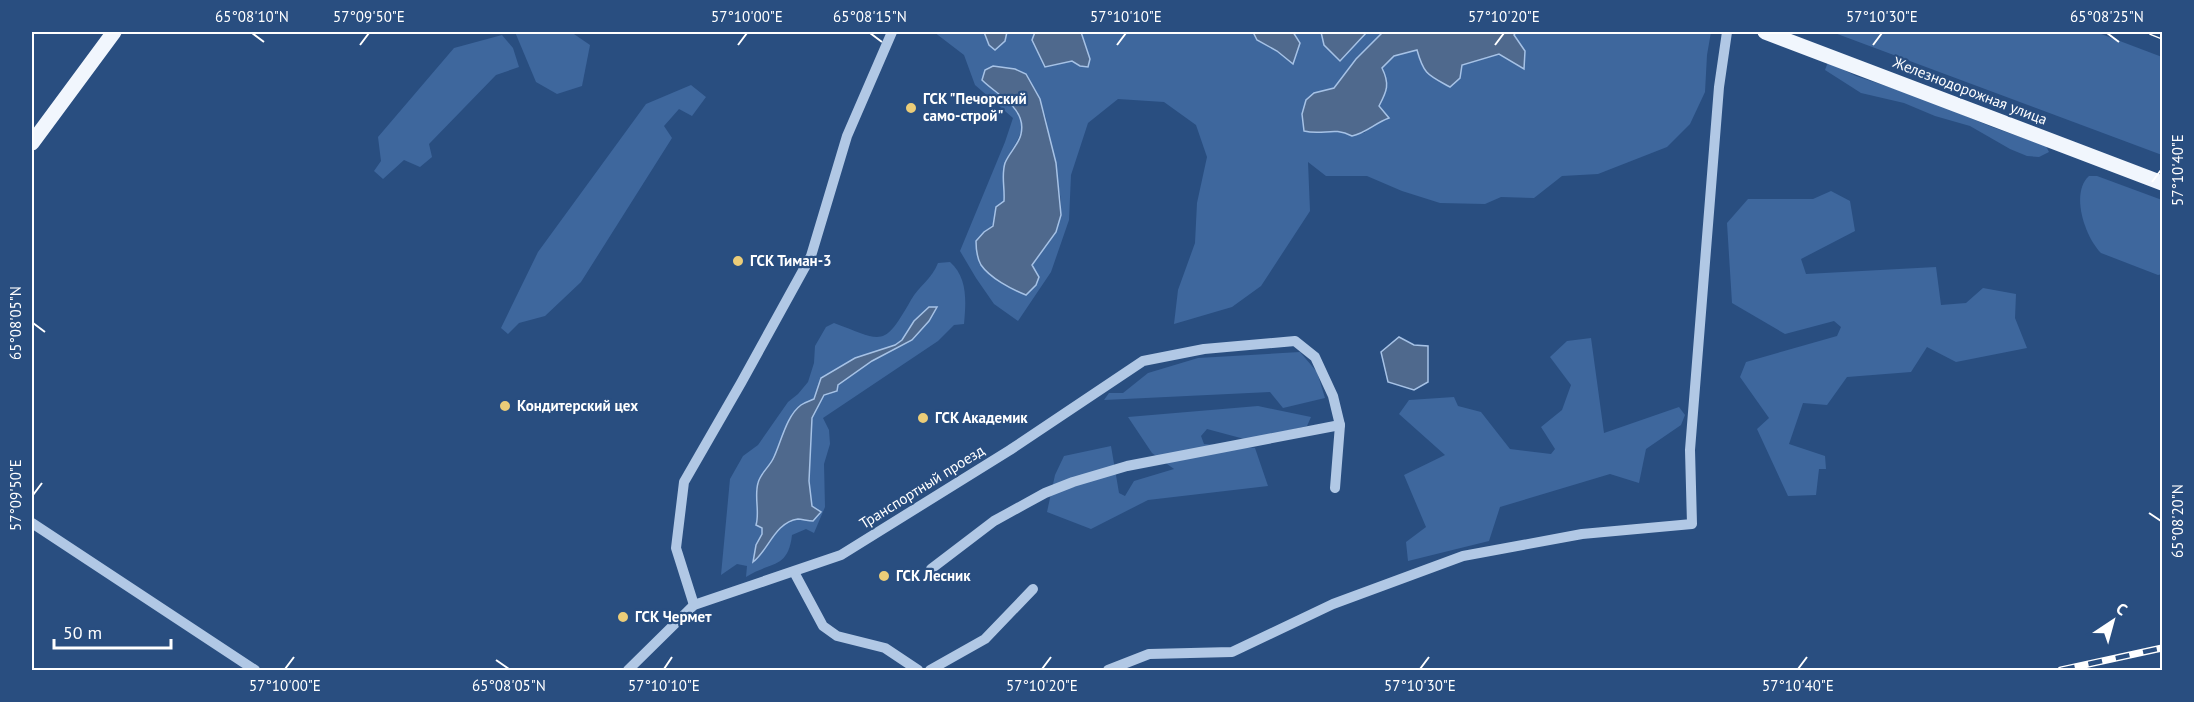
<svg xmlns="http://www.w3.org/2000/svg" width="2194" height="702" font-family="'PT Sans',sans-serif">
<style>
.green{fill:#3e679d;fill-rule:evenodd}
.water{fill:#4f698d;stroke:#a6c2e6;stroke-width:1.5}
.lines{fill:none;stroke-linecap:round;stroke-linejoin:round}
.minor{stroke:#b1c8e5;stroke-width:10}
.major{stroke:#f1f6fd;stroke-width:15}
.rail-casing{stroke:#fff;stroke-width:7}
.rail{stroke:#294e80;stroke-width:4.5;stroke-dasharray:14;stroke-linecap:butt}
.ticks{fill:none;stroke:#fff;stroke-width:2}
.poi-dot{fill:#eccd78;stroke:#294e80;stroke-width:2}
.labels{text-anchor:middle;stroke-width:4.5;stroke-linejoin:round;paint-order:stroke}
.street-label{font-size:15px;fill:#fff;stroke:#294e80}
.poi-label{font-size:15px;font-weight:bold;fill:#fff;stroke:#294e80;text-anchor:start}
.neatline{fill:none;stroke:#fff;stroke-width:2}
.ticks-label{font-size:15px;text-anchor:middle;fill:#fff}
</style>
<rect width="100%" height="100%" fill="#294e80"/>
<!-- green -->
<g class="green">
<path d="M515,32h56l19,13 -8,41 -25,8 -21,-12z"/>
<path d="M934,32h50l5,13 16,-4 2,-9h28l-3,8 13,26 27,-5 8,5 8,-14 -7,-20h172l4,8 20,11 15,13 8,-21 -7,-11h28l3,13 16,16 27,-29h16l-27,27 -22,29 -20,5 14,39 12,-2 24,3 11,-10 7,-55 12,-12 23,-7c6,26 12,26 33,38l10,-9 2,-13 37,-11 25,14 -11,-33 3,-3h195l-4,23 -2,37 -15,32 -23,23 -69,27 -36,2 -28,22 -33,-1 -16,7 -45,-1 -38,-12 -35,-15h-41l-18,-14 2,49 -49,75 -29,21 -58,17 4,-34 17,-47 2,-40 10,-46 -11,-32 -32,-23 -46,-3 -30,24 -17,52 -2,45 -18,52 -33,49 -24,-17 -18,-26 -16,-27 45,-109 8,-24 -38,-33 -11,-30zM1026,74l14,25 6,19 15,82v15l-5,17 -24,33 -48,-33c13,-7 22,-28 21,-43 -1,-11 -3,-17 1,-27 5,-15 19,-26 15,-43 -3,-11 -18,-22 -28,-29z"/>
<path d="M1832,32h264l66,25v98z"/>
<path d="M502,35l11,13 6,19 -23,8 -67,69 3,13 -12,10 -16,-7 -21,19 -9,-8 7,-10 -3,-24 76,-89z"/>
<path d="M1828,62l28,14 66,22 70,29 54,19 3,6 -10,5 -12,-1 -17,-7 -40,-23 -35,-10 -31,-13 -43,-10 -36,-23z"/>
<path d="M691,85l15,12 -14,19 -13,-7 -15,17 8,12 -91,144 -36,34 -26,7 -11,11 -7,-6 37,-76 108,-148z"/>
<path d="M2089,176h8l65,24v74l-4,1 -57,-22c-16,-16 -31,-60 -12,-77z"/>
<path d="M1831,191l19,10 5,30 -54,28 5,15 130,-7 5,38 25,-2 17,-15 33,6 -1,24 12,30 -71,14 -29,-15 -16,25 -64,5 -20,28 -24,-2 -14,41 36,12 1,13h-7l-3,26 -28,1 -31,-67 12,-11 -29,-41 6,-15 91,-26 4,-9 -7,-6 -49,13 -53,-31 -5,-80 21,-24h65z"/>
<path d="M950,262c18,16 16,40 14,62l-10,1 -16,16 -115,77 6,12 1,14 -6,20 1,43 -11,26 -8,-4 -14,6c-4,35 -22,26 -46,42l1,-11 -10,-2 -16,11 9,-96 13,-23 15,-11 30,-43 10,-8 10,-12 6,-19 1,-17 11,-19 8,-4c49,18 49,26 77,-23 8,-14 21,-21 27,-37z"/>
<path d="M1591,338l13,95 75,-26 6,8 -4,10 -35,24 -7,34 -29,-9 -110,33 -11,34 -81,20 -2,-19 20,-15 -22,-52 41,-20 -46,-41 10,-14 45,-3 4,9 23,6 29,37 41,5 4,-5 -14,-22 21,-17 9,-25 -21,-28 17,-16z"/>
<path d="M1300,352l17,20 8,26 -42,10 -13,-16 -166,8 5,-7h14l25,-20 50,-15z"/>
<path d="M1258,406l53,11 -4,9 -59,14 -41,-11 -6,7 3,8 51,4 13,38 -120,14 -57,29 -44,-17 8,-37 9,-19 47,-10 8,47 6,3 9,-15 40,-12 -22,-16 -24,-36z"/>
</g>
<!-- water -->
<g class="water">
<path d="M984,32h23l-2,9 -10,9 -6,-5z"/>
<path d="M1035,32h46l9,27 -2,8 -8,-1 -8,-5 -27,6 -13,-27z"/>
<path d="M1253,32h40l7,11 -7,21 -16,-13 -20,-11z"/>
<path d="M1321,32h46l-27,29 -16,-16z"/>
<path d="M1383,32h97l3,1 33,-1 -2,3 11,16 -1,18 -25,-15 -37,11 -2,13 -10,9c-22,-12 -26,-12 -33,-37l-23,6 -12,12c8,16 5,23 -3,38l10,12c-14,5 -23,15 -37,18 -19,-10 -28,0 -48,-5l-2,-17 4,-14 8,-7 20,-5 22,-29z"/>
<path d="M993,66l22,3 11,5 14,25 16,64 5,52 -5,17 -24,33 7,12 -3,8 -10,10c-15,-6 -36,-17 -45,-30 -4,-7 -5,-16 -5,-24l8,-9 9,-6 3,-19 8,-6c1,-14 -3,-25 1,-38 4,-10 14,-19 16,-29 6,-26 -23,-38 -39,-54l3,-10z"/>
<path d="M929,307h8l-8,14 -17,19 -40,21 -34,24 -1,6 -13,4 -12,23 -3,63 3,25 9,6 -8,9c-5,0 -11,-2 -15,-2 -23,3 -30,32 -45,43l3,-17 6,-11v-6l-6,-3c4,-13 -2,-28 2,-42 2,-9 11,-16 15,-24 8,-16 13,-43 28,-54 4,-3 9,-4 13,-6l7,-21 34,-20 40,-13 7,-5 12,-19z"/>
<path d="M1399,337l15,8 14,1v36l-14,8 -26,-8 -7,-30z"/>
</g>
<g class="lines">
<!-- minor -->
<g class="minor">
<path d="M32,523l223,147"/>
<path d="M931,569l63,-48 51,-28 28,-11 54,-16 213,-41"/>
<path d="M794,572l29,54 14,10 48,12 33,22"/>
<path d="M694,605l-18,-57 8,-66 57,-99 70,-127 36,-120 45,-104"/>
<path d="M628,670l66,-65 147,-50 169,-105 133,-89 61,-12 91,-8 20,16 18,39 7,29 -5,63"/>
<path d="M930,670l55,-31 48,-50"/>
<path d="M1108,670l41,-16 83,-2 101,-48 130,-48 119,-22 110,-10 -2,-74 29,-363 8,-55"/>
</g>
<!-- major -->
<g class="major">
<path d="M1765,32l397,151"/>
<path d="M32,143l82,-111"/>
</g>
<!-- rail casing -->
<g class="rail-casing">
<g id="rail">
<path d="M2152,32l10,4"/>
<path d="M2061,670l101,-22"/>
</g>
</g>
<!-- rail -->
<use href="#rail" class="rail"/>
</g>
<!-- ticks -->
<path class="ticks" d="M252,33l12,9M870,33l12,9M2107,33l12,9M360,45l9,-12M738,45l9,-12M1117,45l9,-12M1495,45l9,-12M1873,45l9,-12M2152,182l9,-12M33,323l12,9M33,495l9,-12M2149,513l12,8M496,660l13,9M285,669l9,-12M664,669l8,-12M1042,669l9,-12M1420,669l9,-12M1798,669l9,-12"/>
<!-- markers -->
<g class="poi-dot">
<circle cx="911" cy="108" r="6"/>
<circle cx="738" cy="261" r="6"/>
<circle cx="505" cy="406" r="6"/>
<circle cx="923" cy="418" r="6"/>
<circle cx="884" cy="576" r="6"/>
<circle cx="623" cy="617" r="6"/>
</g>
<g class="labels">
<!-- street labels -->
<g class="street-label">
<text transform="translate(1970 91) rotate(21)" y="5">Железнодорожная улица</text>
<text transform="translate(922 487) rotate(-32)" y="5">Транспортный проезд</text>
</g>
<!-- poi labels -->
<g class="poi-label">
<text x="923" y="104">ГСК "Печорский<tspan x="923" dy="17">само-строй"</tspan></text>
<text x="750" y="266">ГСК Тиман-3</text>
<text x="517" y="411">Кондитерский цех</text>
<text x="935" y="423">ГСК Академик</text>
<text x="896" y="581">ГСК Лесник</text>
<text x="635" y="622">ГСК Чермет</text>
</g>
</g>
<!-- border -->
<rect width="2194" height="702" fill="none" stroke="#294e80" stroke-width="66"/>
<!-- north arrow -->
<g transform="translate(2113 621) rotate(36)" stroke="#294e80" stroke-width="4.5" paint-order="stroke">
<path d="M0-4.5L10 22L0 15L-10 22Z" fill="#ffffff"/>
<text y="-9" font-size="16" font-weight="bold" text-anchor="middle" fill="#ffffff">С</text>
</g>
<!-- scale -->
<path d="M54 639v9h117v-9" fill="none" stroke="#ffffff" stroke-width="3"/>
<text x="63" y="639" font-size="18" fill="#ffffff" stroke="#294e80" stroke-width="4.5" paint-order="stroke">50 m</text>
<rect x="33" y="33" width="2128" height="636" class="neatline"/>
<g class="ticks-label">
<text x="252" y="22">65°08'10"N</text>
<text x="369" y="22">57°09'50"E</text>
<text x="747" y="22">57°10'00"E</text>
<text x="870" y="22">65°08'15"N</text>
<text x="1126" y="22">57°10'10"E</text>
<text x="1504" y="22">57°10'20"E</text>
<text x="1882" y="22">57°10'30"E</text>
<text x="2107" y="22">65°08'25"N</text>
<text transform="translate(2178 170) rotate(-90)" y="5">57°10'40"E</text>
<text transform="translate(16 323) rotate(-90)" y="5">65°08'05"N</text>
<text transform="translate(16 495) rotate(-90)" y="5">57°09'50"E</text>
<text transform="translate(2178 521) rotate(-90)" y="5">65°08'20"N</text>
<text x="285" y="691">57°10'00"E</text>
<text x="509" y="691">65°08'05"N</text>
<text x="664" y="691">57°10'10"E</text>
<text x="1042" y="691">57°10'20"E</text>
<text x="1420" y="691">57°10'30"E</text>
<text x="1798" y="691">57°10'40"E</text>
</g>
</svg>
